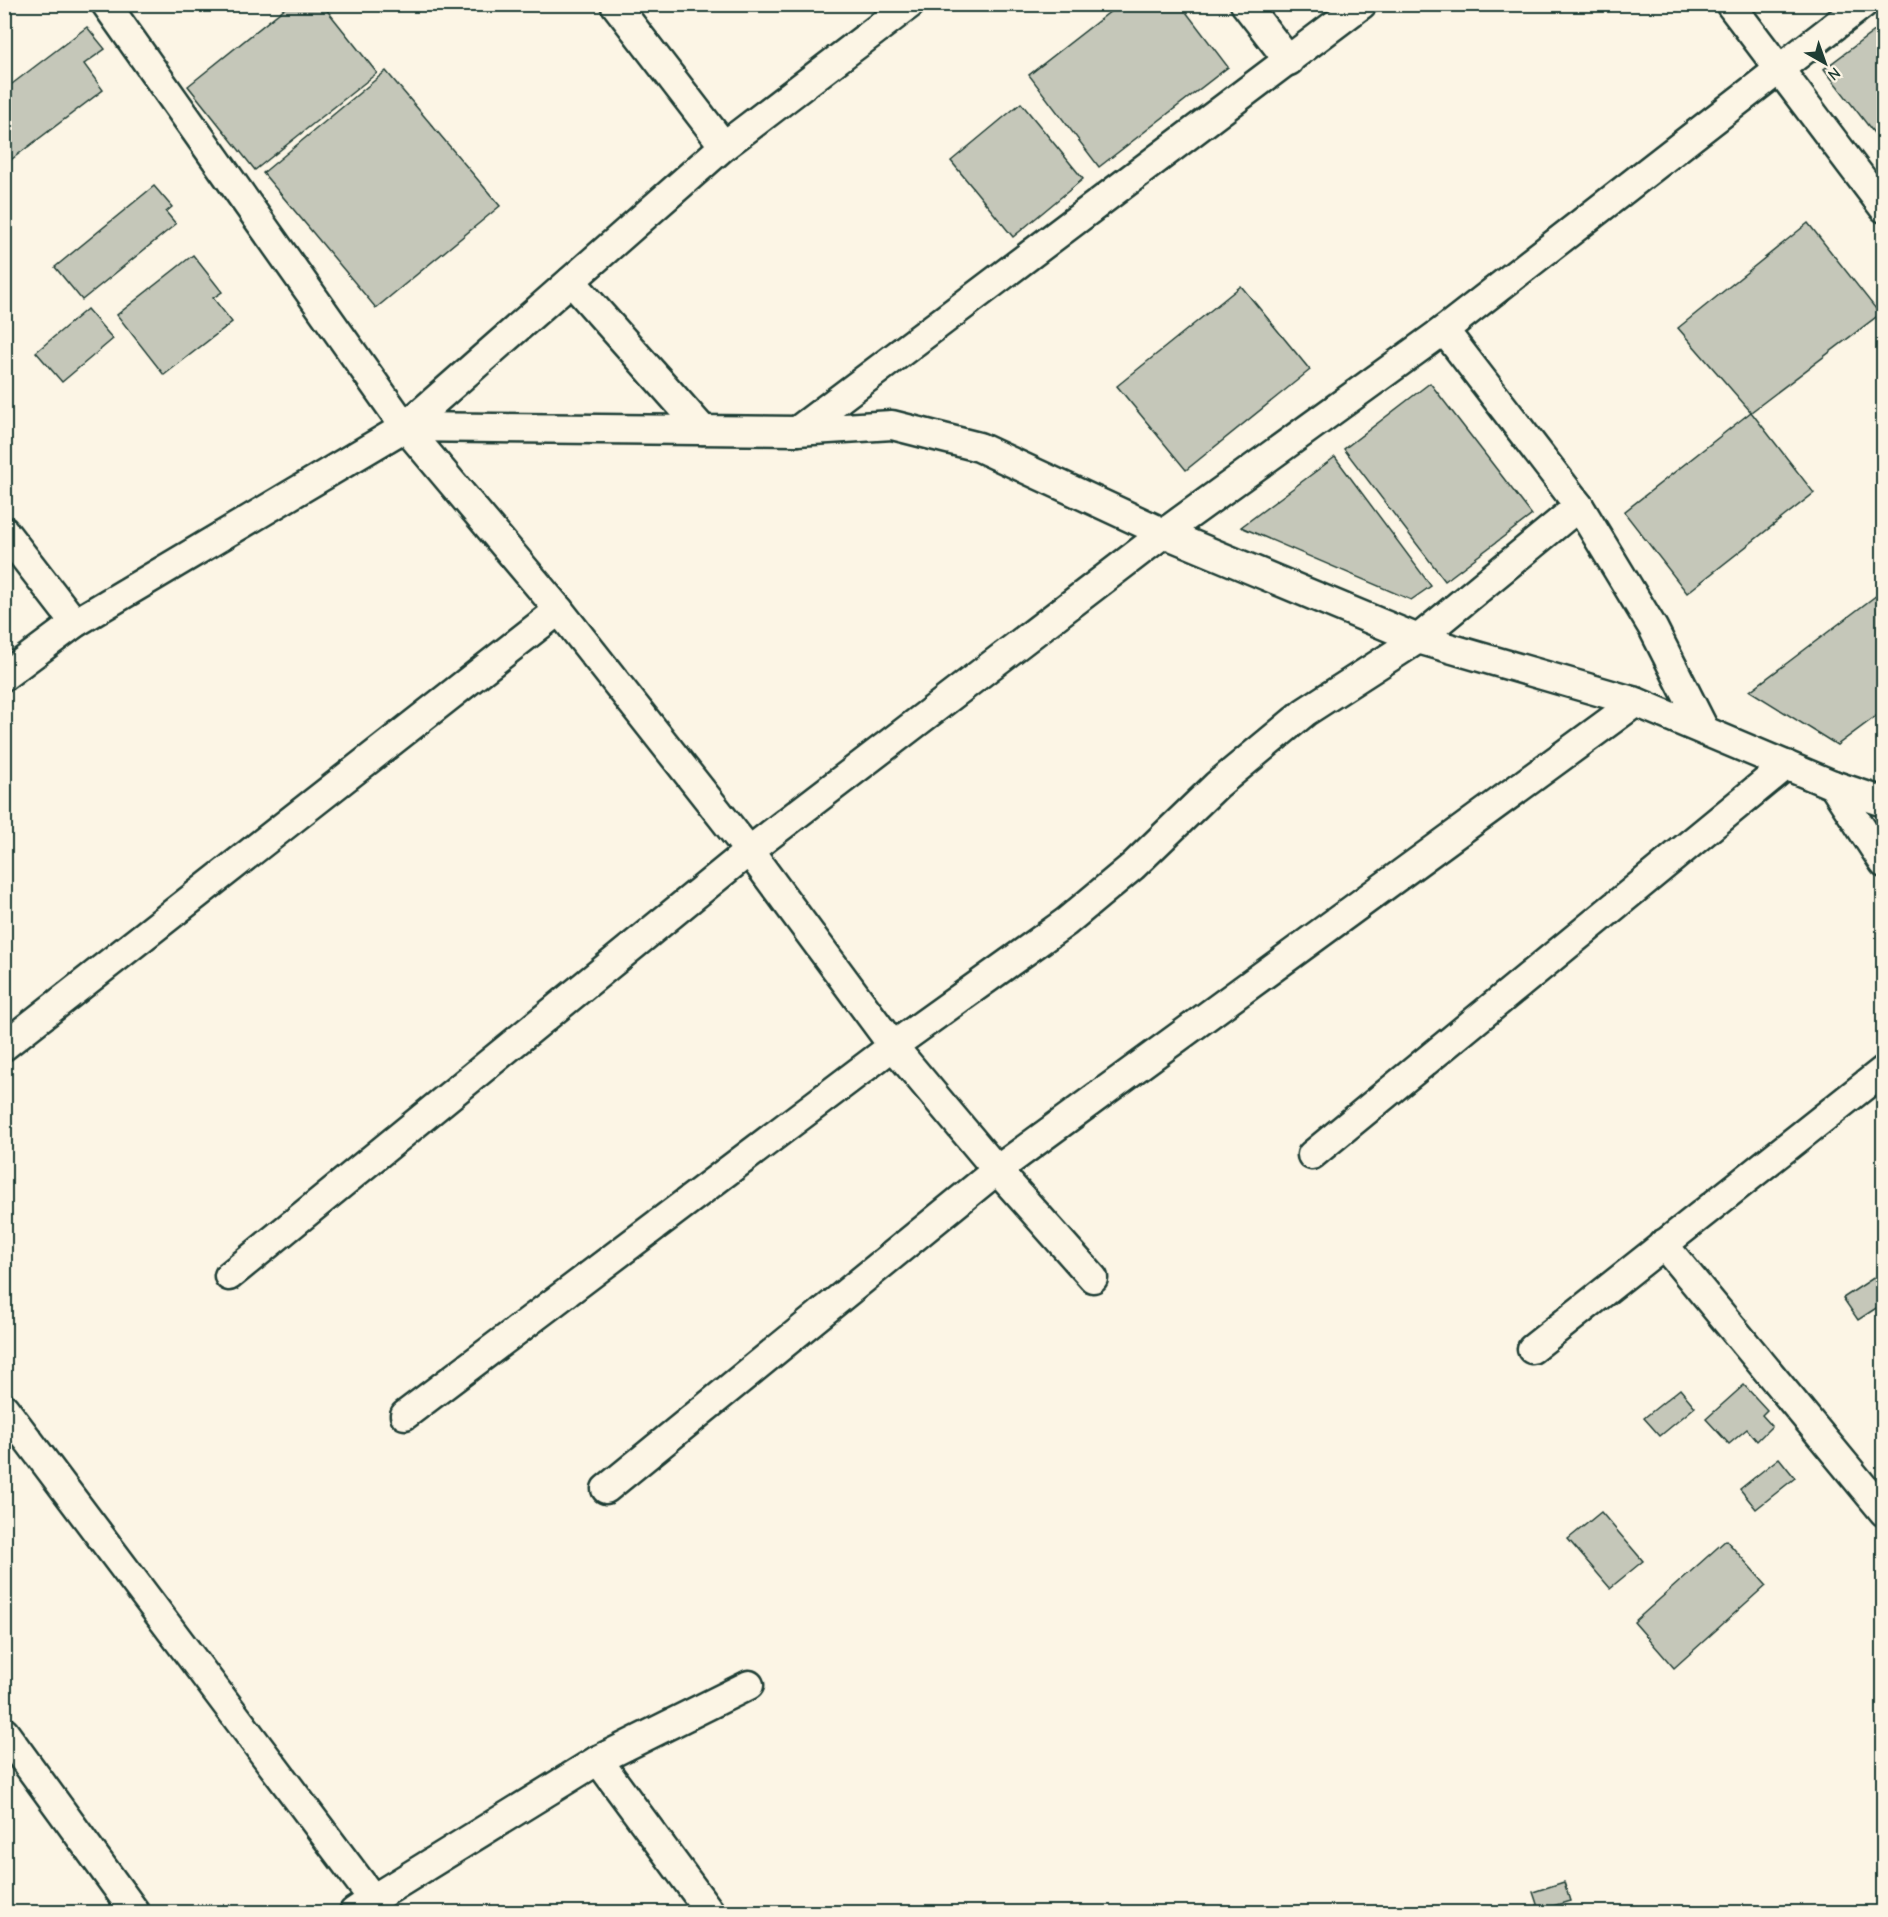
<svg xmlns="http://www.w3.org/2000/svg" width="1888" height="1917" font-family="'Comic Neue',sans-serif">
<style>
.building{fill:#c5c7b9;stroke:#1f3d34;stroke-width:1.5}
.lines{fill:none;stroke-linecap:round;stroke-linejoin:round}
.street-casing{stroke:#1f3d34;stroke-width:33}
.street{stroke:#fcf5e5;stroke-width:28}
</style>
<rect width="100%" height="100%" fill="#fcf5e5"/>
<filter id="ink" filterUnits="userSpaceOnUse"><feTurbulence type="fractalNoise" baseFrequency=".0167" numOctaves="2"/><feDisplacementMap in="SourceGraphic" scale="12" xChannelSelector="R" yChannelSelector="G"/><feConvolveMatrix kernelMatrix="1 2 1 2 8 2 1 2 1" color-interpolation-filters="sRGB"/></filter>
<g filter="url(#ink)">
<!-- building -->
<g class="building">
<path d="M290,4h32l55,69 -122,97 -67,-84z"/>
<path d="M1120,4h60l48,63 -129,100 -70,-92z"/>
<path d="M1884,24v122l-60,-77z"/>
<path d="M87,27l18,22 -21,15 19,26 -99,75v-75z"/>
<path d="M386,71l114,135 -124,102 -113,-135z"/>
<path d="M1021,103l62,76 -70,58 -62,-76z"/>
<path d="M154,186l18,21 -6,5 10,12 -94,76 -27,-33z"/>
<path d="M1808,223l72,91 -129,98 -73,-84z"/>
<path d="M193,255l29,37 -9,6 19,24 -68,53 -47,-60z"/>
<path d="M1241,286l69,84 -124,100 -69,-84z"/>
<path d="M87,309l26,30 -51,43 -26,-30z"/>
<path d="M1430,383l102,132 -87,66 -101,-132z"/>
<path d="M1751,412l63,81 -127,100 -63,-81z"/>
<path d="M1335,457l96,129 -20,14 -170,-73z"/>
<path d="M1877,595l7,8v107l-47,35 -87,-54z"/>
<path d="M1884,1271v32l-26,17 -15,-22z"/>
<path d="M1744,1385l23,25 -5,5 10,11 -15,15 -10,-12 -18,15 -23,-25z"/>
<path d="M1680,1389l15,18 -35,29 -16,-18z"/>
<path d="M1779,1458l16,20 -39,31 -16,-20z"/>
<path d="M1601,1512l42,49 -33,27 -42,-49z"/>
<path d="M1726,1540l40,45 -92,83 -40,-46z"/>
<path d="M1564,1882l6,19 -31,9 -6,-18z"/>
</g>
<g class="lines">
<!-- street casing -->
<g class="street-casing">
<g id="street">
<path d="M106,4l299,423 154,183 190,241 144,195 104,124 96,108"/>
<path d="M615,4l109,142"/>
<path d="M1245,4l44,57"/>
<path d="M1730,4l154,204"/>
<path d="M571,281l132,149"/>
<path d="M1444,330l135,176 74,122 52,103"/>
<path d="M405,427l392,4 95,-6 87,22 185,86 254,106 218,63 197,83 51,17"/>
<path d="M797,431l565,-427"/>
<path d="M4,531l71,92"/>
<path d="M4,676l71,-53 330,-196 319,-281 186,-142"/>
<path d="M1833,785l51,78"/>
<path d="M4,1046l555,-436"/>
<path d="M1312,1155l474,-390"/>
<path d="M1663,1244l221,268"/>
<path d="M229,1276l520,-425 415,-318 280,-203 419,-326"/>
<path d="M1532,1349l352,-279"/>
<path d="M4,1408l369,491"/>
<path d="M405,1415l488,-369 173,-124 67,-56 84,-81 88,-73 113,-73 161,-133"/>
<path d="M606,1489l391,-319 639,-468"/>
<path d="M4,1732l131,180"/>
<path d="M598,1760l112,152"/>
<path d="M354,1912l19,-13 225,-139 151,-75"/>
</g>
</g>
<!-- street -->
<use href="#street" class="street"/>
</g>
</g>
<!-- margin -->
<rect width="1888" height="1917" fill="none" stroke="#fcf5e5" stroke-width="24"/>
<rect x="12" y="12" width="1864" height="1893" fill="none" stroke="#1f3d34" stroke-width="2" filter="url(#ink)"/>
<!-- north arrow -->
<g transform="translate(1825 63) rotate(140)" stroke="#fcf5e5" stroke-width="4.5" paint-order="stroke">
<path d="M0-4.5L10 22L0 15L-10 22Z" fill="#1f3d34"/>
<text y="-9" font-size="16" font-weight="bold" text-anchor="middle" fill="#1f3d34">N</text>
</g>
</svg>
